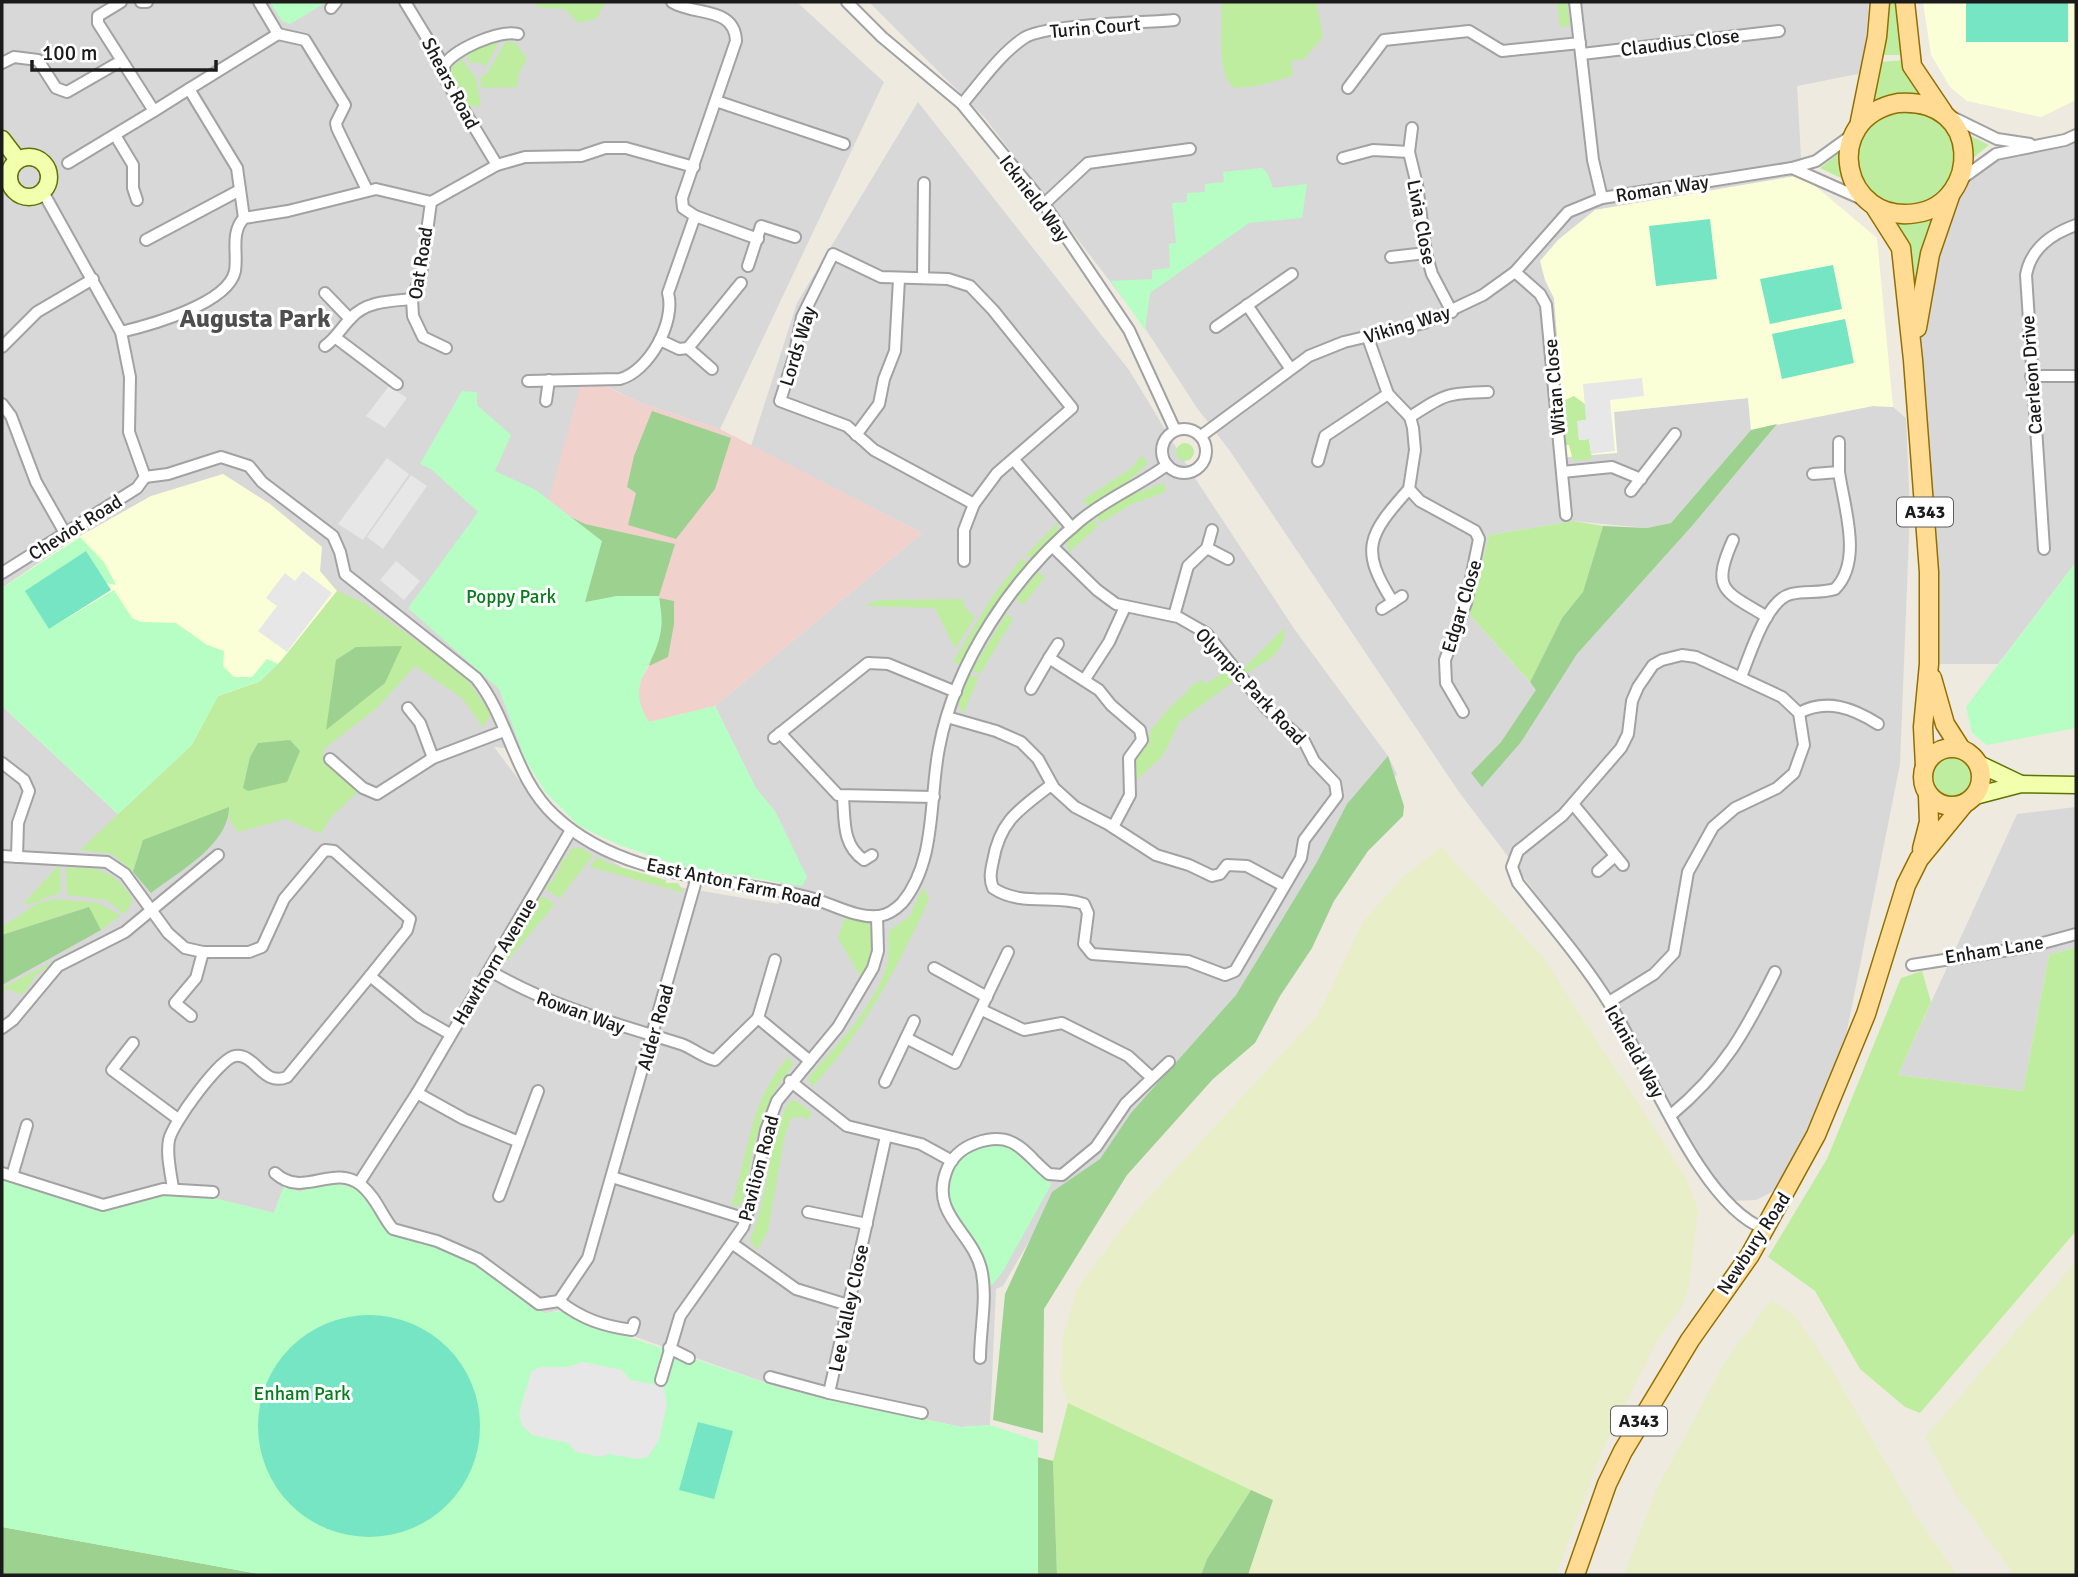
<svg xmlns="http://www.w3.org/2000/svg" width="2078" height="1577" font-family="Signika,sans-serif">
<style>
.residential{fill:#d9d8d8}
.commercial{fill:#f1d1cc}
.education{fill:#fbffd7}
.farmland{fill:#e8efc8}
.grass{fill:#beed9f}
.forest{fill:#9dd190}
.park{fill:#b6fec3}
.pitch{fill:#75e5c4}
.parking{fill:#e7e7e7}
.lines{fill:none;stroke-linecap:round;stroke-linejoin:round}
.street-casing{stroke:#a2a2a2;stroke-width:14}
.secondary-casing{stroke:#5c7400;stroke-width:19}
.primary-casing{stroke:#926f00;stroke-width:21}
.street{stroke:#fff;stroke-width:10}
.secondary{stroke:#f2ffac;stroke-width:16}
.primary{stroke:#ffdb93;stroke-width:18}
.labels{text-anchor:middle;stroke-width:6;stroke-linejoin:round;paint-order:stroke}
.shield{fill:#fff;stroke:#5f5f5f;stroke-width:2}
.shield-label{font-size:18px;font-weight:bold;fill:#1b1b1b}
.street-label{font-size:19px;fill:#1b1b1b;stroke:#fff}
.park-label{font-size:19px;fill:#027f19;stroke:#fff}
.district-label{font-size:26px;font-weight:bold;fill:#4e4e4e;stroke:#fff}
</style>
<rect width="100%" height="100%" fill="#eeeadf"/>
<!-- residential -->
<g class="residential">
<path d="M2,2h795l87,80 -164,347 -77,-25 -45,-22 -64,368 -40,-3 56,74 93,60 136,23 2,-64 -66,-134 207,-173 -171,-87 46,-143 121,-201 211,268 62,102 104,158 93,126 9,18 -84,122 -57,95 -224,245 -29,50 -7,3 -6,136 -29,2 -180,-39 -222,-78 -15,4 -29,-22 -123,-58 -8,-7 -8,-18 -20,-20 -14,-5 -40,5v4l-18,-7 -10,27 -69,-17 -98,13 -20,-2 -85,-27z"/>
<path d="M869,2h1000l-6,71 -66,13 5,89 -207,35 -50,70 9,18 13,159 50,-5 -4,-40 135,-14 3,32 -80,93 -24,5 -74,-7 -84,14 -20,79 68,76 -36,52 -30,31 42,-22 64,-97 115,-128 85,-102 96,-18 20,1 13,11 4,93 -10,253 -60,302 -60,122 -24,12 -21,1 -19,-18 -72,-120 -28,-64 -157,-207 -229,-341 -33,-43 -56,-86 -156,-204z"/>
<path d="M2076,135v427l-78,102h-69l-16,-304 38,-167 29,-30z"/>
<path d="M2076,807v140l-27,8 -26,136 -125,-16 119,-261z"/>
</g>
<!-- commercial -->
<path class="commercial" d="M582,381l15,1 46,22 77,25 202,104 -207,173 -66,16 -11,-19 1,-20 10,-17 -100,-167z"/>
<!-- education -->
<g class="education">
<path d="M1923,2h153v98l-35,17 -74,-16 -17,-14 -19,-32z"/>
<path d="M1802,175l75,63 16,169 -20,-1 -122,24 -3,-32 -134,14 3,41 -50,4 -13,-159 -9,-18 -5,-19 18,-21 37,-30z"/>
<path d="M223,474l47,30 52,43 -2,24 17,20 -56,70 -163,153 -116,-108v-118l71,-48 78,-44z"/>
</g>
<!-- farmland -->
<g class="farmland">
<path d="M1441,847l101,109 143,220 13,32 -9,77 -7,21 -26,37 -52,103 -48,129h-308l24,-75 -204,-97 -7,-21 2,-46 14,-47 52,-70 189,-204 45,-93 38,-43z"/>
<path d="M2076,1261v314h-62l-58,-80 -31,-58z"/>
<path d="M1771,1300l24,16 40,59 81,140 41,60h-333l31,-83 71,-132z"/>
</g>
<!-- grass -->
<g class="grass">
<path d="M543,2h63l-10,17 -18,4 -13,-14 -32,-2z"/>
<path d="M1224,2h92l7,35 -19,22 -13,2 2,15 -36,10 -23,2c-19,-17 -11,-58 -13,-82z"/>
<path d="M1557,2h10l3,24 -10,1z"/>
<path d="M1888,2h11l5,53h-24l8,-34z"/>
<path d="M499,41l-13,26 -7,-5 -7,2 -6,-9 23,-13z"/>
<path d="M506,41l11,3 10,15 -9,16v12l-36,1 -2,-10 8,-6z"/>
<path d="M462,59l14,20 5,27 -13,1 -16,-27 -1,-12z"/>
<path d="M1906,60l16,35 -23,-1 -31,11 10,-43z"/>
<circle cx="1906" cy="158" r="49"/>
<path d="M1967,134l22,11 -17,14h-2z"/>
<path d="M1842,151l3,29 -25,-12z"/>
<path d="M1937,213l-22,68h-1l-8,-41 -12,-20z"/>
<path d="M1574,396l11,8 2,16 -9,1 1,19 10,-1 3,20 -19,2 -4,-16h-3l-3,-44z"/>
<circle cx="1185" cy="452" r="9"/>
<path d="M1141,455l7,8 -17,16 -42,29 -6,-8 50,-33z"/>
<path d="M1164,483l2,6 -3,4 -31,11 -31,19 -5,-7 34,-21z"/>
<path d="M1092,518l6,8 -30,27 -1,-12z"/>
<path d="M1573,521l30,5 -20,67 -21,25 -32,64 -61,-68 20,-79z"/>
<path d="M1058,522v11l-25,27 -7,-5z"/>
<path d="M1022,558l8,7 -68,100 -9,-3 39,-65z"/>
<path d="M1038,572l7,5 -22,28 -7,-6z"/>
<path d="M337,591l27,12 100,72 27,39 -8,13 -21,-29 -47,-32 -38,42 -53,41 -1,11 37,30 -30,28 -9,16 -35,-15 -48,13 -9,-13v-11l-86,32 -10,32 -21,-18 -32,-4 111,-104 27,-50 43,-15 20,-20z"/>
<path d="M963,599l2,9 10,9 -20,32 -20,-41 -70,-2 13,-6z"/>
<path d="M1006,614l7,5 -33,55 -8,-4z"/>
<path d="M1285,627c0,28 -17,32 -38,46l-4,-4z"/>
<path d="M1225,672l8,10 -53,39 -18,36 -27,24 -1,-21 15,-17 1,-12 23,-27 16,-13 -1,-3 13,-8 4,4z"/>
<path d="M970,674l8,4 -15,37 -5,-12z"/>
<circle cx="1951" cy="778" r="21"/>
<path d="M572,848h9l12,7 -33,43 -13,-8 -1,-6 5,-1 10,-17 -1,-6 4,1z"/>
<path d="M597,857l16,8 53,15v3h12l6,10 -94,-26z"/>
<path d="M57,867h3l1,25 -33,13 -3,-3z"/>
<path d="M66,868c32,-1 50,3 67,32l-8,14 -19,-14 -39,-5z"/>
<path d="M927,888l-2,6 4,2 -3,10c-31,66 -64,128 -114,181l-4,-9c29,-33 66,-70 79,-113 3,-11 1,-23 2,-34l21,-15 11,-25z"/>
<path d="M544,897l11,7 -48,57 -5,-3 15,-20 -1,-4 21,-36z"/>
<path d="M57,899l41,4 23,12 -20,15 -13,-23 -86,28v-8l36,-24z"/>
<path d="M850,917l18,6c12,17 2,39 -6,56l-24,-41 6,-18z"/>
<path d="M2076,947v284l-156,182 -15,-6 -45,-38 -45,-78 -47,-34 59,-98 74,-181 21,-7 9,31 -33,73 125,16 26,-136z"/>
<path d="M60,958l-24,17 -12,18 -5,1 -9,-5 -8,3v-4z"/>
<path d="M789,1056l4,10c-35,40 -40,85 -50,135l-4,5h-8c19,-56 17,-103 58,-150z"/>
<path d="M795,1100l17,13 -5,7 -4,-3 -12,1 -7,21 -16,92 -11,19 -7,-10c19,-44 17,-94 38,-137z"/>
<path d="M1068,1403l183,87 -44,69 -6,16h-144l-4,-114z"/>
</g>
<!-- forest -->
<g class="forest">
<path d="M652,411l79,27 -16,51 -39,50 -48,-14 8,-32 -9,-6 7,-31z"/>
<path d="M1777,424l-85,102 -115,128 -56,88 -39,45 -11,-14 30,-31 35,-52 -6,-8 32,-64 21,-26 20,-66 44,2 24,-5 80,-93z"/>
<path d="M486,476l99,48 90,20 -16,52h-42l-32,7z"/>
<path d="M659,598l15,3v23l-6,33 -19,9 12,-37z"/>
<path d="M402,646l-17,37 -59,47 10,-70 20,-13z"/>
<path d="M290,740l10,11 -13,31 -39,9 -5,-3 7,-31 8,-14z"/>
<path d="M1388,756l16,50 -1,10 -35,35 -34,50 -22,47 -32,48 -25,47 -42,36 -86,96 -83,134 -1,124 -50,-13 12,-126 47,-102 48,-33 31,-46 105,-118 81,-133 30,-58z"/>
<path d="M229,807c0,38 -51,65 -78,86l-18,-21 10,-32z"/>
<path d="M89,907l12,23 -99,55v-50z"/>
<path d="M985,1444l68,17 4,114h-93z"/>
<path d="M1251,1490l22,10 -25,75h-47l6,-16z"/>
<path d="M2,1527l262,48h-262z"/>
</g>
<!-- park -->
<g class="park">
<path d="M270,2h57l-37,22 -8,-3z"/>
<path d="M1262,168l6,6 5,14 34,-4 -5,34 -53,5 -99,70 -5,37 -34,-49 41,-2v-9l18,-2 -1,-24 7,-1 -4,-40 15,-1v-9l18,-1v-8l19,-2 -1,-10z"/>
<path d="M462,391l15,1v13l34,30 -16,36 41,19 66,51 -17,61 32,-6h42c1,10 4,23 2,33 -5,41 -38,51 -12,93l66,-16 41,82 19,23 32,66 -5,9 -121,-20 -62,-21 -40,-19 -33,-33 -21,-34 -26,-70 -91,-81 70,-96 -47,-43 -11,-5z"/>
<path d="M80,537l24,25 12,23 -10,-2 -20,-31 -37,77 65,-39 18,28 9,4 35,1 31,22 17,6 -1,15 11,11h18l15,-18 11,5 -18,17 -42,15 -27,50 -73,68 -116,-108v-118z"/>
<path d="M2076,562v166l-89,17 -15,-12 -6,-26z"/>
<path d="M998,1144l16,3 32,34 6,2 -50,90 -12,14c-1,-17 -7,-37 -18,-51 -5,-7 -13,-13 -17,-21 -18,-39 2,-66 43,-71z"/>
<path d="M2,1180l85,27 20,2 65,-15 33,2 69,17 10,-27 17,7 1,-4c30,-5 57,-12 75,23 4,8 6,17 15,22 17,8 39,9 57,17 36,15 64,40 95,62l19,-2 51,21 167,56 180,39 29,-2 48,16v134h-774l-262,-48z"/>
</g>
<!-- pitch -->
<g class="pitch">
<rect x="1966" y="2" width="102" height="40"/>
<path d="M1710,219l7,60 -61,7 -7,-60z"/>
<path d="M1833,265l9,44 -72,15 -10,-45z"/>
<path d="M1845,319l9,44 -72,16 -10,-45z"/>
<path d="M86,551l25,39 -62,39 -24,-38z"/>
<circle cx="369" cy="1426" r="111"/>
<path d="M698,1422l35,9 -19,68 -35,-9z"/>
</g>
<!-- parking -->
<g class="parking">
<path d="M1642,378l2,18 -34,4 5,51 -24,3 -2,-15 -10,1 -2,-19 9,-1 -3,-36z"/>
<path d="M389,386l18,12 -22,30 -19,-12z"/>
<path d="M387,458l22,16 -46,66 -25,-16z"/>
<path d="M411,475l16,11 -44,63 -16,-12z"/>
<path d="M396,561l24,20 -16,19 -24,-20z"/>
<path d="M303,571l29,22 -45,59 -29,-21 19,-25 -11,-8 19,-25 10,8z"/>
<path d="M583,1362l39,8 8,10 34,6 3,19 -8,35 -11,17 -12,2 -27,-5 -9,3 -24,-5 -8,-9 -36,-8 -10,-9 -3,-12 12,-42 9,-5h28z"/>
</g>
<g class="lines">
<!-- street casing -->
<g class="street-casing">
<g id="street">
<path d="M121,2l-23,14v7l56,88 35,-22 48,79 7,50"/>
<path d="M141,2h6"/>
<path d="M259,2l19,32"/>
<path d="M405,2l39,64v11l53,88"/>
<path d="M847,2l35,35 80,67 82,100 85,126 46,100"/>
<path d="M1575,2l18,158 9,38"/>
<path d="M331,8l5,-6"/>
<path d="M278,34l27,6 40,65 -9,18 1,5 30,62"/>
<path d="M1582,54l197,-23"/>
<path d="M2,63l12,-6 24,3 18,28 11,4 54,-31"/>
<path d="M444,66c8,-16 56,-37 74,-32"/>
<path d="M1348,88l36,-48 85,-9 33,20 78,-8"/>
<path d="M189,89l89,-55"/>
<path d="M716,101l128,43"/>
<path d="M962,104c19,-22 38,-50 62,-66 22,-14 119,-15 150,-18"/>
<path d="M1948,115l49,24 33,5"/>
<path d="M1412,128l-3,24 8,33 9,68 6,21 20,38"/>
<path d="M115,135l18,30v23l4,12"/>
<path d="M1343,158l30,-8 36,2"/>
<path d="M68,163l86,-52"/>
<path d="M1792,168l70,31"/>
<path d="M1960,180l36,-26 69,-14 11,-5"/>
<path d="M43,192l78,140 9,45 -1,55 16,45 23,-3 53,-17 28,9 13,16 71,54 7,16 5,22 131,104c34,42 37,99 79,138 67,63 168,61 252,81 22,5 49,22 72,19 8,-1 17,-7 23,-13 35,-42 27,-105 37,-155 16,-86 75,-173 142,-228 27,-22 59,-35 86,-55"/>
<path d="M431,202l66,-37 28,-8 56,-1 24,-8h21l68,19"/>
<path d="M431,202l-10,73 -9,24 1,17 10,21 23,11"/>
<path d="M1044,204l44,-41 102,-14"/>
<path d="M695,216l63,23"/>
<path d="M146,240l94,-50"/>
<path d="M833,254l48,23 67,2 22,7 23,24 79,98 -75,65 -23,31 -100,-54 -27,-24 -67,-25 14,-44 8,-40z"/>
<path d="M1391,257l35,-4"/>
<path d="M748,266l13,-40 34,11"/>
<path d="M1515,272l25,22 6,11 20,210"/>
<path d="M923,278l1,-95"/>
<path d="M325,293l25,26"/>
<path d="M1247,305l43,63"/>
<path d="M1216,327l76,-53"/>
<path d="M121,332c29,-7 107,-28 114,-61 3,-18 -5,-38 9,-53l44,-7 88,-22 55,13"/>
<path d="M336,338l61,46"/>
<path d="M1368,338l20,56 22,23 3,11 2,22 -6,39 11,12 55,30 4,8 -13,64 -21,57 1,23 17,29"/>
<path d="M660,340l19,9 9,-1 24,21"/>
<path d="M325,346c11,-8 16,-18 26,-28 15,-17 40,-17 61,-19"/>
<path d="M2,347l35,-35 56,-33"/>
<path d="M688,348l53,-65"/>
<path d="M2031,376h45"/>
<path d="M528,381l92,-2c29,-8 56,-57 48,-86l27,-77 -12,-8 -1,-10 54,-157c-1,-35 -42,-25 -64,-39"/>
<path d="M546,401l3,-21"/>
<path d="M2,404l9,12 25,66 29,51"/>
<path d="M1410,417c34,-22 35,-24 78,-25"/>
<circle cx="1184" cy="451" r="22"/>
<path d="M856,435l23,-31 5,-25 11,-28 4,-72"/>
<path d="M1201,436l108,-80 35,-14 80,-19 59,-28 32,-23 53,-60 34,-14 190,-30 24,-7 36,-26"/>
<path d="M1839,442v30"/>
<path d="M1014,460l58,68"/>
<path d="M1318,461l7,-25 63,-42"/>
<path d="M1562,472l50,-5 29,12"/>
<path d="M1631,491l44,-57"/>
<path d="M1733,540c-23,51 -8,51 34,77"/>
<path d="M1207,548l21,11"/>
<path d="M2044,549l-18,-274c5,-27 25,-41 50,-50"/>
<path d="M964,561v-31l10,-26"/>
<path d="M2,573l135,-85 8,-11"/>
<path d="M1393,602c-34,-53 -25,-67 16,-113"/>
<path d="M1382,609l20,-13"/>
<path d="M1174,616l14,-50 19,-18 5,-18"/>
<path d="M1049,658l9,-14"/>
<path d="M1741,677c9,-22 25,-77 50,-83 14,-4 29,0 44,-5 28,-28 9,-82 4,-117l-26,2"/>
<path d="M1085,679l24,-37 16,-35"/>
<path d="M1031,689l18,-31 50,32 12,15 29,25 2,10 -13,18 1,37 -17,32"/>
<path d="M408,708l12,15 13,35"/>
<path d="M1799,713c27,-15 54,-5 79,11"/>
<path d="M947,717l49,14 25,11 17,17 16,29 21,19 33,17 48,31 33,10 23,11 8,-2 7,-9 20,1 37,20"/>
<path d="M780,733l58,62 96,2"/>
<path d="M774,738l94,-75 20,1 68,28"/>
<path d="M330,759l33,29 14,6 56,-36 71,-27"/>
<path d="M2,763l22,17 5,11 -11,32 -1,34"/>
<path d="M1051,785c-31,24 -51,35 -58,76 -2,9 -4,18 0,27 28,19 62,6 91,16l4,9 -4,31 8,10 96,7 37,14 10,-4 66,-113 3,-18 33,-44 -2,-13 -21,-22 -10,-20 -37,-32 -61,-76 -28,-16 -62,-13 -19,-14 -44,-43"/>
<path d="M843,797c2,24 -1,48 21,63l8,-5"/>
<path d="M1573,804l50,61"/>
<path d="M2,856l105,6 18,12 43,59 17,15 18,4h46l13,-5 22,-48 41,-49 9,1 76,68 -3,11 -37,46 50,41 30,17"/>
<path d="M1598,871l17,-15"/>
<path d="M775,960l-17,58 52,43"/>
<path d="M1912,965l116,-18 48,-13"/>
<path d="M934,968l53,29"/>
<path d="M490,971c65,37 121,51 191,73 12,4 22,14 34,16l43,-42"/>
<path d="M1609,1002l45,-28 20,-21 14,-81 25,-45 22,-19 42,-20 17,-15 10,-28 -5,-32 -17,-16 -86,-40 -14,-2 -20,5 -9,5 -15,22 -6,14 -4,33 -7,14 -58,67 -45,36 -6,16 6,16c31,39 65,78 91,120 38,59 91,203 156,226"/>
<path d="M982,1010l42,20 38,-7 66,33 23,21"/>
<path d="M191,1016l-16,-13 21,-25 7,-26"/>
<path d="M2,1028l11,-8 45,-54 67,-34 93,-77"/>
<path d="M906,1038l49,25 53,-111"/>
<path d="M133,1043l-21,27 66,49"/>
<path d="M790,1081l57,45 74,18 31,17"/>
<path d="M885,1082l29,-61"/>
<path d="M417,1093l47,26 55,23 -20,54"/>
<path d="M1671,1115c53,-44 74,-83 104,-143"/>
<path d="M886,1136l-57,257 93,20"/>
<path d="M519,1142l19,-51"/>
<path d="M2,1173l101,32 60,-16 50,3"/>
<path d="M275,1173c28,26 58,-10 86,12 16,13 20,30 32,44l44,12 41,18 61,45 20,-3"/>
<path d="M12,1176l15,-51"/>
<path d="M612,1177l134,42"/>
<path d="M359,1183l58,-90 154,-263"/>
<path d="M173,1189c-2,-16 -7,-34 -4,-49 3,-16 51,-82 66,-84 21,-3 27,31 52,21l83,-101"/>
<path d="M808,1212l59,12"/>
<path d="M733,1244l63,45 52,16"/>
<path d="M634,1323l-2,7c-29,-4 -50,-11 -73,-29l29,-43 109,-381"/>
<path d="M669,1348l20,10"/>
<path d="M980,1358c0,-27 7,-58 2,-85 -7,-40 -52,-57 -36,-101 5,-14 16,-24 30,-29 40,-14 49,12 73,31l13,1 34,-28 30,-44 43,-41"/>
<path d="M770,1377l59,16"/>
<path d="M661,1380l19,-64 63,-89 10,-31 13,-66 11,-29 61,-74 35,-59 5,-17 -1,-35"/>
</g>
</g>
<!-- secondary casing -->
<g class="secondary-casing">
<g id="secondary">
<path d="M2,139l16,21"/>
<circle cx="29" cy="177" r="20"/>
<path d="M1977,763l42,20"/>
<path d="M1975,796l46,-12 55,1"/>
</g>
</g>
<!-- primary casing -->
<g class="primary-casing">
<g id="primary">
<path d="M1905,2l7,64 31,46"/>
<path d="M1898,103c86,-6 82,100 19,110 -75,13 -98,-95 -19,-110z"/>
<path d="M1860,121l17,-84 3,-35"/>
<path d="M1875,207l26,41 12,112 16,212v92l-6,63 2,39"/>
<path d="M1917,328l13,-74 21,-61"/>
<path d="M1932,678l13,46 16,25"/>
<circle cx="1952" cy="777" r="29"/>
<path d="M1922,849l7,-27 -1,-26"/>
<path d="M1575,1575l32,-91 16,-33 67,-111 60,-85 66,-120 50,-121 40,-129 13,-26 45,-55"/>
</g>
</g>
<!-- street -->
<use href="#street" class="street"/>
<!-- secondary -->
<use href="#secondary" class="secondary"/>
<!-- primary -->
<use href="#primary" class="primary"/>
</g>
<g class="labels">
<!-- shield labels -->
<g class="shield">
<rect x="1897" y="497.5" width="56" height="29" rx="5"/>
<rect x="1611" y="1406.5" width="56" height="29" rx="5"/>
</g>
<g class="shield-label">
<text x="1925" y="518">A343</text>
<text x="1639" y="1427">A343</text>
</g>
<!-- street labels -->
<g class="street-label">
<text transform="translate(1095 27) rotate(-5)" y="7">Turin Court</text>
<text transform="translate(1680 42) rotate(-7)" y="7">Claudius Close</text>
<text transform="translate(451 83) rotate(62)" y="7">Shears Road</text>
<text transform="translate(1662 188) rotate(-9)" y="7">Roman Way</text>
<text transform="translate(1035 198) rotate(53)" y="7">Icknield Way</text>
<text transform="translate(1422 222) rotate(79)" y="7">Livia Close</text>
<text transform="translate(420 263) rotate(-81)" y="7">Oat Road</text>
<text transform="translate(1407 324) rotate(-17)" y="7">Viking Way</text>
<text transform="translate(797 346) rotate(-73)" y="7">Lords Way</text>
<text transform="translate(2031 375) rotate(-94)" y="7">Caerleon Drive</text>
<text transform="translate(1554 387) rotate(-95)" y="7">Witan Close</text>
<text transform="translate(75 527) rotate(-32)" y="7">Cheviot Road</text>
<text transform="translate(1461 606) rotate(-73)" y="7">Edgar Close</text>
<text transform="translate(1251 686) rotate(47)" y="7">Olympic Park Road</text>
<text transform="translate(734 882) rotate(12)" y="7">East Anton Farm Road</text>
<text transform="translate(1994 949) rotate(-9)" y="7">Enham Lane</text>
<text transform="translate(494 961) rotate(-59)" y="7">Hawthorn Avenue</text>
<text transform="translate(581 1012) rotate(20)" y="7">Rowan Way</text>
<text transform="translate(655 1027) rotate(-74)" y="7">Alder Road</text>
<text transform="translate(1635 1051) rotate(61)" y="7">Icknield Way</text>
<text transform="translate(758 1168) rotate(-75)" y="7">Pavilion Road</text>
<text transform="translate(1753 1243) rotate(-57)" y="7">Newbury Road</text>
<text transform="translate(848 1308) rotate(-78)" y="7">Lee Valley Close</text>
</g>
<!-- park labels -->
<g class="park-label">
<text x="511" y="603">Poppy Park</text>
<text x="302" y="1400">Enham Park</text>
</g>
<!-- district labels -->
<g class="district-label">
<text x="255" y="327">Augusta Park</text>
</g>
</g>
<!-- border -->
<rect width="2078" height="1577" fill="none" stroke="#1b1b1b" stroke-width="7"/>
<!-- scale -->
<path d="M32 60v10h184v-10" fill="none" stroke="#1b1b1b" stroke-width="3.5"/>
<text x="42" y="60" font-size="21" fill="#1b1b1b" stroke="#ffffff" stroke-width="5" paint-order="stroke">100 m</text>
</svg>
